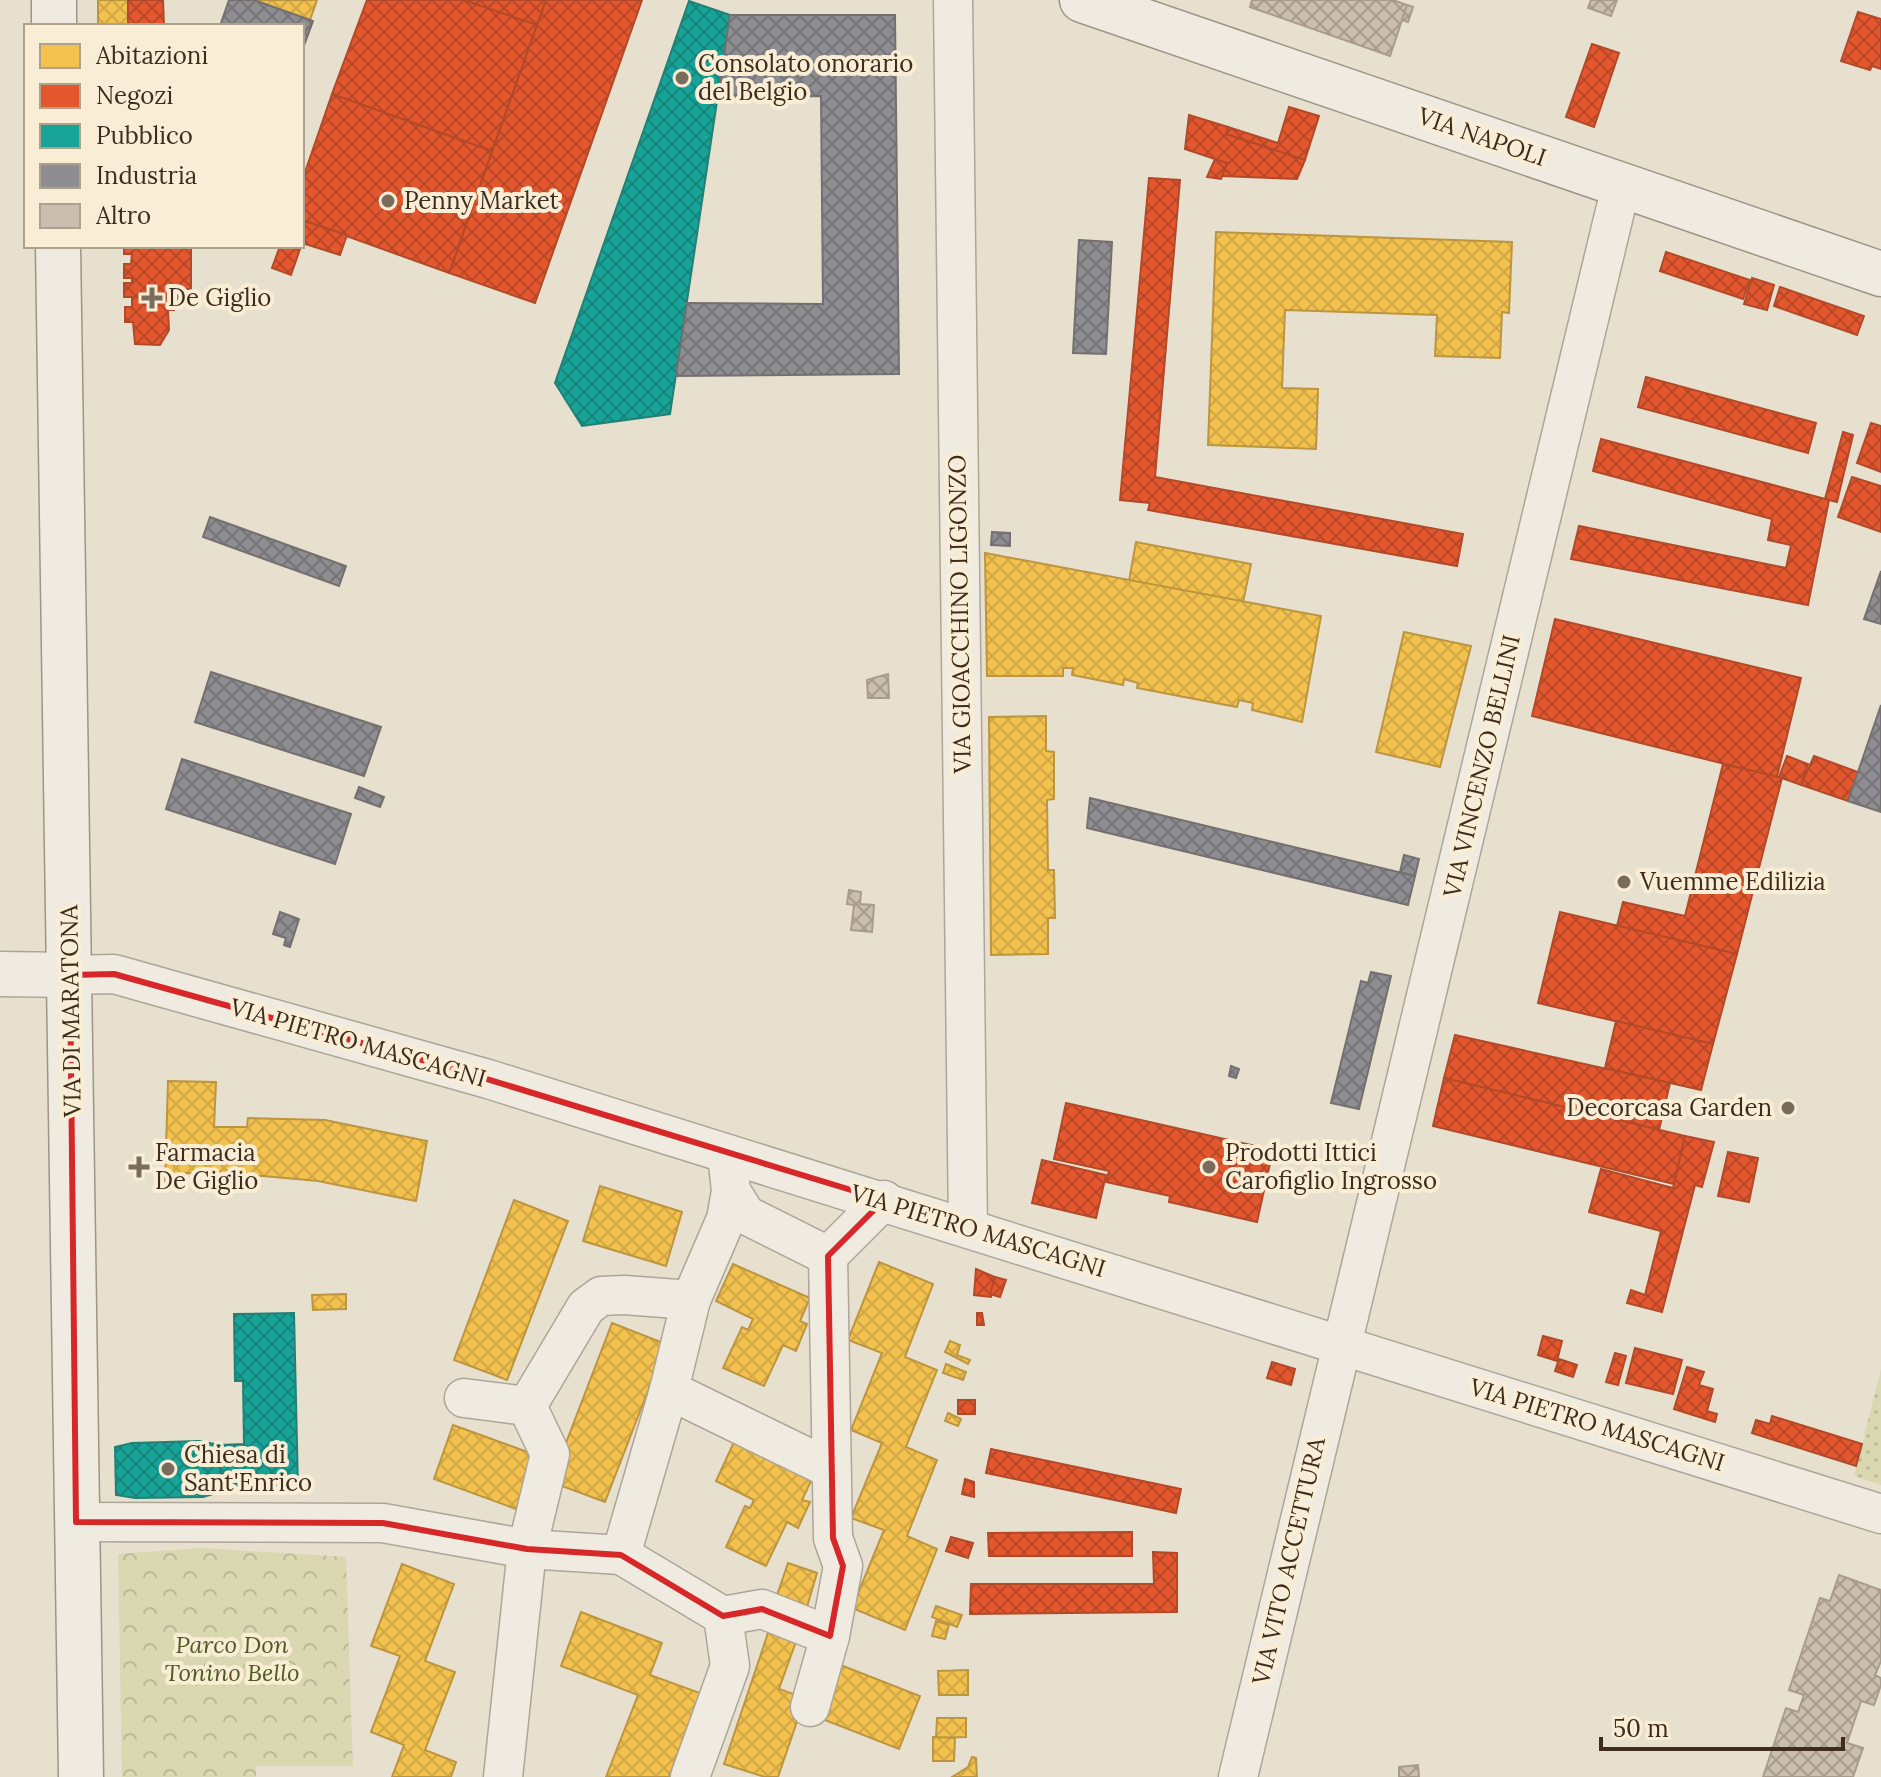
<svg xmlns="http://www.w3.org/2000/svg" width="1881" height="1777" font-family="Lora,serif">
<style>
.grass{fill:url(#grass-dots)}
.park{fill:url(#park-crowns)}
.homes{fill:url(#homes-cross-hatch);stroke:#bc9540;stroke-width:2}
.shops{fill:url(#shops-cross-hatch);stroke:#b24a29;stroke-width:2}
.public{fill:url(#public-cross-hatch);stroke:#238073;stroke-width:2}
.industry{fill:url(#industry-cross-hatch);stroke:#75706f;stroke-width:2}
.building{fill:url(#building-cross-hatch);stroke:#a99b8d;stroke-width:2}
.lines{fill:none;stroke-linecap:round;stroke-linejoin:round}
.minor-casing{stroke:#ada598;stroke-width:41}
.tertiary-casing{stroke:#ada598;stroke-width:47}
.secondary-casing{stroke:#9d9487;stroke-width:47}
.minor{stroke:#f0ebe1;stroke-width:38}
.tertiary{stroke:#f0ebe1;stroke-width:44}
.secondary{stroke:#f0ebe1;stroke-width:44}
.marked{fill:none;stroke:#d62828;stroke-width:6;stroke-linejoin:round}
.poi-dot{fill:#7a6c5c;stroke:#f9eed5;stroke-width:3}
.labels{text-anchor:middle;stroke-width:8;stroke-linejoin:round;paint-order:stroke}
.poi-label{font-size:24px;fill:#3e2d1e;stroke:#f9eed5;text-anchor:start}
.street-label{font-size:24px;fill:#3e2d1e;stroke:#f9eed5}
.park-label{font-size:24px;font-style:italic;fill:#4e5c23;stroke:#f9eed5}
</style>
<defs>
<pattern id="grass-dots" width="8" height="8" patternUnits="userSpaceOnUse" patternTransform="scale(2)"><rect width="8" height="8" fill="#d9d8b0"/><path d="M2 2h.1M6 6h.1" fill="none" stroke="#bbba97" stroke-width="1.8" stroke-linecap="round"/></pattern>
<pattern id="park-crowns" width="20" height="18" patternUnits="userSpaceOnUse" patternTransform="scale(2)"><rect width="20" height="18" fill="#d9d8b0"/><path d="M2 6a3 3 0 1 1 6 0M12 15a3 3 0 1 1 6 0" fill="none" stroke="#bbba97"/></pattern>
<pattern id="homes-cross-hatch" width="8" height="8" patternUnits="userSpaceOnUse" patternTransform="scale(2)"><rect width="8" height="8" fill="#f2c14e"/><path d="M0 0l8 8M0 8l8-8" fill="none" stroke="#d1a644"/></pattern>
<pattern id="shops-cross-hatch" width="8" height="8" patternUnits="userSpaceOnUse" patternTransform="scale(2)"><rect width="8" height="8" fill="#e4572e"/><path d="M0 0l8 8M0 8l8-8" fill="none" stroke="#ba4827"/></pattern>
<pattern id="public-cross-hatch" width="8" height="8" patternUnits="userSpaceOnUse" patternTransform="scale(2)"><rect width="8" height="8" fill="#17a398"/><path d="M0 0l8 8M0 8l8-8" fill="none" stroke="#16857b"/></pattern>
<pattern id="industry-cross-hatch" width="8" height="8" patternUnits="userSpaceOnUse" patternTransform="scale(2)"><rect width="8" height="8" fill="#8d8d92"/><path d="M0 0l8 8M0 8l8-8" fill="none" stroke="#757477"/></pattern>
<pattern id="building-cross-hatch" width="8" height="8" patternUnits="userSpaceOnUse" patternTransform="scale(2)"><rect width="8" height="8" fill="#ccbeaf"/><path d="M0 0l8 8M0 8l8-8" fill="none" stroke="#a79b8e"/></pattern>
</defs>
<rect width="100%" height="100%" fill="#e8e0ce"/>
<!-- grass -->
<path class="grass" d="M1881,1369v116l-27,-9z"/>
<!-- park -->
<path class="park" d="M201,1548l145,9 7,209h-97v11h-134l-4,-223z"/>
<!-- homes -->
<g class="homes">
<rect x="98" y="0" width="30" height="26"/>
<path d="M254,0h63l-7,20z"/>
<path d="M1216,232l296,10 -3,71 -7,-1 -2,46 -65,-2 2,-41 -152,-5 -3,78 36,1 -2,60 -108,-4z"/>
<path d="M1136,542l115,22 -8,38 -114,-21z"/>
<path d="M985,553l336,63 -19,106 -50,-12 1,-7 -14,-3 -2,7 -100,-19 1,-5 -14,-4 -1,6 -51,-10 1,-7h-10v8h-76z"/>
<path d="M1404,632l67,14 -31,121 -64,-15z"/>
<path d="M1046,716v35l8,1v47l-7,1 1,70h6l1,48h-7v36l-57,1 -2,-238z"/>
<path d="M168,1081l48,1 -2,45h33l1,-9 77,2 102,21 -11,60 -98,-20 -55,-5 -77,-3v9l-21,-1z"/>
<path d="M600,1186l82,26 -16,54 -83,-25z"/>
<path d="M514,1200l54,21 -61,159 -53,-20z"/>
<path d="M879,1262l54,22 -28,73 32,13 -31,77 31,13 -30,76 30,13 -32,81 -53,-22 32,-78 -33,-12 31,-75 -31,-13 31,-77 -34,-13z"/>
<path d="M733,1264l77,34 -10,23 7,3 -11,27 -13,-6 -19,41 -41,-18 19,-41 6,3 5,-11 -37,-18z"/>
<path d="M346,1294v15l-33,1 -1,-15z"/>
<path d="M612,1323l54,21 -61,158 -54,-20z"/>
<path d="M950,1341l10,4 -3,10 13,5 -2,4 -23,-12z"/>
<path d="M946,1364l20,8 -3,8 -20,-7z"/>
<path d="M948,1413l13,6 -3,7 -13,-5z"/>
<path d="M453,1425l83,30 -20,54 -82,-30z"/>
<path d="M734,1442l78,37 -10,21 8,2 -12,26 -11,-6 -21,44 -40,-19 19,-41 5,2 4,-8 -38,-19z"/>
<path d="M788,1563l29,10 -13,44 -31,-10z"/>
<path d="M402,1564l52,20 -29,77 30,11 -30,78 31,12 -5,15h-59l12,-32 -33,-13 29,-76 -29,-10z"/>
<path d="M936,1606l26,9 -5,12 -25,-10z"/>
<path d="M581,1612l81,31 -12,32 50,18 -31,84h-63l32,-82 -77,-29z"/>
<path d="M936,1621l13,4 -4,14 -13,-3z"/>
<path d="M770,1627l28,9 -19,53 26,9 -27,79h-13l-41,-13z"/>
<path d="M838,1664l82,32 -21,53 -82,-32z"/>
<path d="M968,1670v25h-29l-1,-24z"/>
<path d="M937,1718h29v19l-30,1z"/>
<path d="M933,1737l22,1 -1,23h-21z"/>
<path d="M972,1757l4,1 1,19h-25l16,-10z"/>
</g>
<!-- shops -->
<g class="shops">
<path d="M128,0h35l1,26h-36z"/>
<path d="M367,0h97l73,25 -45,126 -160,-57z"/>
<path d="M464,0h82l-9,25z"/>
<path d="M546,0h96l-107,303 -86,-30z"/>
<path d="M1858,12l23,7v50l-9,-3 -2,4 -29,-9z"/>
<path d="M1592,44l27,9 -25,74 -28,-10z"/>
<path d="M332,94l160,57 -43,122 -147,-53v-39z"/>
<path d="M1289,107l30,9 -14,44 -79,-26 2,-7 50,16z"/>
<path d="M1189,115l39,12 -2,7 79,26 -8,19 -75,-3 5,-13 -42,-14z"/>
<path d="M1215,159l12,4 -6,16 -14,-2z"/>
<path d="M1149,178l31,2 -25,297 308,57 -6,32 -309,-56 2,-7 -30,-3z"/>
<path d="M302,220l45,15 -7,20 -38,-12z"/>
<path d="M124,246h67v43h-9l-8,21h-6l1,20 -9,15 -25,-1 -2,-22h-8v-15h7v-10h-8v-14h8v-5h-8v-14h7l1,-10h-8z"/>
<path d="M280,246h21l-10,29 -19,-7z"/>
<path d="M1666,252l84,28 -7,19 -83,-28z"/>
<path d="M1752,278l22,7 -7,25 -23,-6z"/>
<path d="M1780,287l84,29 -7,19 -83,-29z"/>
<path d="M1646,377l170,46 -8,30 -170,-46z"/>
<path d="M1871,423l10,3v46l-24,-9z"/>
<path d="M1843,432l10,3 -16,67 -12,-3z"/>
<path d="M1601,439l228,61 -21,105 -237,-46 8,-33 207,42 5,-23 -23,-5 4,-21 -179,-48z"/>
<path d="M1852,477l29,9v46l-43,-15z"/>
<path d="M1555,619l246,59 -24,99 -245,-61z"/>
<path d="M1787,756l21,8 -7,21 -22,-8z"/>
<path d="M1814,756l44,16 -10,29 -47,-16z"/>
<path d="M1723,764l59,14 -45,176 -120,-28 6,-24 62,14z"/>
<path d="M1560,912l177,42 -24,90 -175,-41z"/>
<path d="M1616,1021l97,23 -12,46 -96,-22z"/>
<path d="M1455,1035l215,48 -11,47 -215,-52z"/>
<path d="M1444,1078l241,58 -11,48 -241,-58z"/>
<path d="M1066,1103l207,47 -16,72 -88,-20 1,-6 -64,-14 3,-11 -55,-12z"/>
<path d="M1685,1136l29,6 -12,45 -7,-2 -33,127 -35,-9 4,-13 14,5 16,-64 -72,-19 12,-43 72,19z"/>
<path d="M1728,1152l30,6 -9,44 -31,-6z"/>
<path d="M1042,1160l64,15 -10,43 -64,-15z"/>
<path d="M976,1269l19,8 -4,20 -17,-2z"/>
<path d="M995,1277l11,3 -6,17 -10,-3z"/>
<path d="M977,1313h5l2,12h-7z"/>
<path d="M1543,1336l19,5 -5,20 -19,-6z"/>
<path d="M1635,1348l47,12 -9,34 -47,-11z"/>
<path d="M1615,1353l11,3 -8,29 -12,-3z"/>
<path d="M1559,1359l18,6 -4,12 -18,-6z"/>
<path d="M1272,1362l23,7 -4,16 -24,-7z"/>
<path d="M1687,1367l17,5 -5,13 14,4 -6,22 10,3 -2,8 -41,-13z"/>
<rect x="958" y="1400" width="17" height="14"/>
<path d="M1772,1416l90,28 -6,22 -104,-33 4,-13 14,4z"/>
<path d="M991,1449l190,40 -5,24 -190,-40z"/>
<path d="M965,1479l9,3v15l-12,-3z"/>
<path d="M1132,1532v24h-143l-1,-23z"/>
<path d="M951,1537l22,6 -5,15 -22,-7z"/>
<path d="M1153,1552l24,1v59l-207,2 1,-30h183z"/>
</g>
<!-- public -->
<g class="public">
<path d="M689,1l41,14 -60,399 -88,12 -27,-43z"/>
<path d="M294,1313l4,175 -76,2 -2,-45 24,-1 -1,-63h-8l-1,-67z"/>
<path d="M199,1441l21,4v47l-17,5 -68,1 -19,-3 -1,-48 17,-4z"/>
</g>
<!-- industry -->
<g class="industry">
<path d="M229,0h25l59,21 -11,30v-25h-82z"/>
<path d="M730,15h165l4,359 -223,2 11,-73 136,1 -2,-208 -103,1z"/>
<path d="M1079,240l33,2 -6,112 -33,-1z"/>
<path d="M210,517l136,49 -7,20 -136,-49z"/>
<path d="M992,532l18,1v13l-19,-1z"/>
<path d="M1881,571v53l-17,-5z"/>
<path d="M211,672l170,55 -17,49 -169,-54z"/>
<path d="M1881,705v107l-33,-11z"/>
<path d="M182,759l169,55 -16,50 -169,-55z"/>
<path d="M359,787l25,10 -4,10 -25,-9z"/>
<path d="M1090,798l325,78 -7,29 -321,-77z"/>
<path d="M1404,855l15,4 -4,17 -15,-4z"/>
<path d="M280,912l19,7 -9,28 -6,-2 2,-7 -13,-4z"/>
<path d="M1371,972l20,4 -32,133 -28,-6 30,-122 7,2z"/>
<path d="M1231,1066l8,3 -3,9 -7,-2z"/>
</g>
<!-- building -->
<g class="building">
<path d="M1252,0h141l14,5 -17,51 -140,-49z"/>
<path d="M1591,0h26l-6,16 -23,-8z"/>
<path d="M1407,5l6,2 -5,15 -6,-2z"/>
<path d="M888,674l1,24h-21l-1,-18z"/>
<path d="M849,890l12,2 -1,12 14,1 -2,27 -21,-2 3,-25 -7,-1z"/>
<path d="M1839,1575l42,15v71l-6,14 6,3v7l-7,20 -13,-4 -14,42 16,5 -10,29h-90l23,-69 12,4 6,-17 -15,-5 31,-92 10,3z"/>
<path d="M1418,1765l1,12h-20v-10z"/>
</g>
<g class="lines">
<!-- minor casing -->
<g class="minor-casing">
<g id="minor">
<path d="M953,0l15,1228"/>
<path d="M70,975l44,-1 374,105 1393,435"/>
<path d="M731,1191l15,24 82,41"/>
<path d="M669,1390l162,79"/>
<path d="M464,1398l63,8 59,-99 15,-11 23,-1 67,5"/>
<path d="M76,1522l307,1 144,26 94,6 102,61 39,-7 68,27"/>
<path d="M621,1555l48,-165 22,-90 35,-81 5,-28 -4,-37"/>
<path d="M810,1707l20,-71 13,-70 -10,-28 -5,-282 56,-56"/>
<path d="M503,1777l24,-228 23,-95 -23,-48"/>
<path d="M690,1777l40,-111 -7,-50"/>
<path d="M1238,1777l383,-1591"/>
</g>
</g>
<!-- tertiary casing -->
<g class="tertiary-casing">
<path id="tertiary" d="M0,974l70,1"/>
</g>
<!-- secondary casing -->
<g class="secondary-casing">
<g id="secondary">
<path d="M54,0v26"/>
<path d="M1082,0l799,274"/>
<path d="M58,246l23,1531"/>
</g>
</g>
<!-- minor -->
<use href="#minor" class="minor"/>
<!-- tertiary -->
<use href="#tertiary" class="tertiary"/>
<!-- secondary -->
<use href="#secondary" class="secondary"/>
</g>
<!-- marked area -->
<path class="marked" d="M114,974l330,92 440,134 -56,56 5,282 10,28 -13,70 -68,-27 -39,7 -102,-61 -94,-6 -144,-26 -307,-1 -6,-547z"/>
<!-- markers -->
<g class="poi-dot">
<circle cx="682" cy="78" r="8"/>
<circle cx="388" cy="201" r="8"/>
<path d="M148 286h8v8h8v8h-8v8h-8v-8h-8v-8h8z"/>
<circle cx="1624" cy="882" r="8"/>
<circle cx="1788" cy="1108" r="8"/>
<path d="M135 1155h8v8h8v8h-8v8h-8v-8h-8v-8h8z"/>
<circle cx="1209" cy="1167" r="8"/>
<circle cx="168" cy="1469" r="8"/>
</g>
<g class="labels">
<!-- poi labels -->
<g class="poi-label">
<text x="698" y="72">Consolato onorario<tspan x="698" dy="28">del Belgio</tspan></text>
<text x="404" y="209">Penny Market</text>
<text x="168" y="306">De Giglio</text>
<text x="1640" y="890">Vuemme Edilizia</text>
<text x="1772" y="1116" text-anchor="end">Decorcasa Garden</text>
<text x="155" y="1161">Farmacia<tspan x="155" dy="28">De Giglio</tspan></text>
<text x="1225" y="1161">Prodotti Ittici<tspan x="1225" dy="28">Carofiglio Ingrosso</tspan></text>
<text x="184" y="1463">Chiesa di<tspan x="184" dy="28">Sant'Enrico</tspan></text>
</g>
<!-- street labels -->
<g class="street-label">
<text transform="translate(1482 137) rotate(19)" y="8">VIA NAPOLI</text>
<text transform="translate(960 614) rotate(-91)" y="8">VIA GIOACCHINO LIGONZO</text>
<text transform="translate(1482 766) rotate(-77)" y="8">VIA VINCENZO BELLINI</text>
<text transform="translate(71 1011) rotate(-91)" y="8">VIA DI MARATONA</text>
<text transform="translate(358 1043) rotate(16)" y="8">VIA PIETRO MASCAGNI</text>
<text transform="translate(978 1231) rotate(17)" y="8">VIA PIETRO MASCAGNI</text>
<text transform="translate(1597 1425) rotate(17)" y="8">VIA PIETRO MASCAGNI</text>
<text transform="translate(1289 1561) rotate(-77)" y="8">VIA VITO ACCETTURA</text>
</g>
<!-- park labels -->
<g class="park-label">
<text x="232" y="1653">Parco Don<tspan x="232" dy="28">Tonino Bello</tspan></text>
</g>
</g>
<!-- legend -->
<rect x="24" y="24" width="280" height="224" fill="#f9eed5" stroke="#aea18c" stroke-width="2"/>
<rect x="40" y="44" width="40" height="24" fill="#f2c14e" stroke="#aea18c" stroke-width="2"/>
<text x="96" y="64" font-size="24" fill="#3e2d1e">Abitazioni</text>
<rect x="40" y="84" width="40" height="24" fill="#e4572e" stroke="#aea18c" stroke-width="2"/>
<text x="96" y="104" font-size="24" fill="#3e2d1e">Negozi</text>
<rect x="40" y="124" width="40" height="24" fill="#17a398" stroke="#aea18c" stroke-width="2"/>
<text x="96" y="144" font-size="24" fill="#3e2d1e">Pubblico</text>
<rect x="40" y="164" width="40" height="24" fill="#8d8d92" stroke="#aea18c" stroke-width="2"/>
<text x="96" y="184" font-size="24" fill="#3e2d1e">Industria</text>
<rect x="40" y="204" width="40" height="24" fill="#ccbeaf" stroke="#aea18c" stroke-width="2"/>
<text x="96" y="224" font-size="24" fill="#3e2d1e">Altro</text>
<!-- scale -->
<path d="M1601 1737v12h242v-12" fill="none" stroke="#3e2d1e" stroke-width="4"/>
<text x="1613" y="1737" font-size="24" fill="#3e2d1e" stroke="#f9eed5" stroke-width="6" paint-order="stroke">50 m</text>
</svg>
